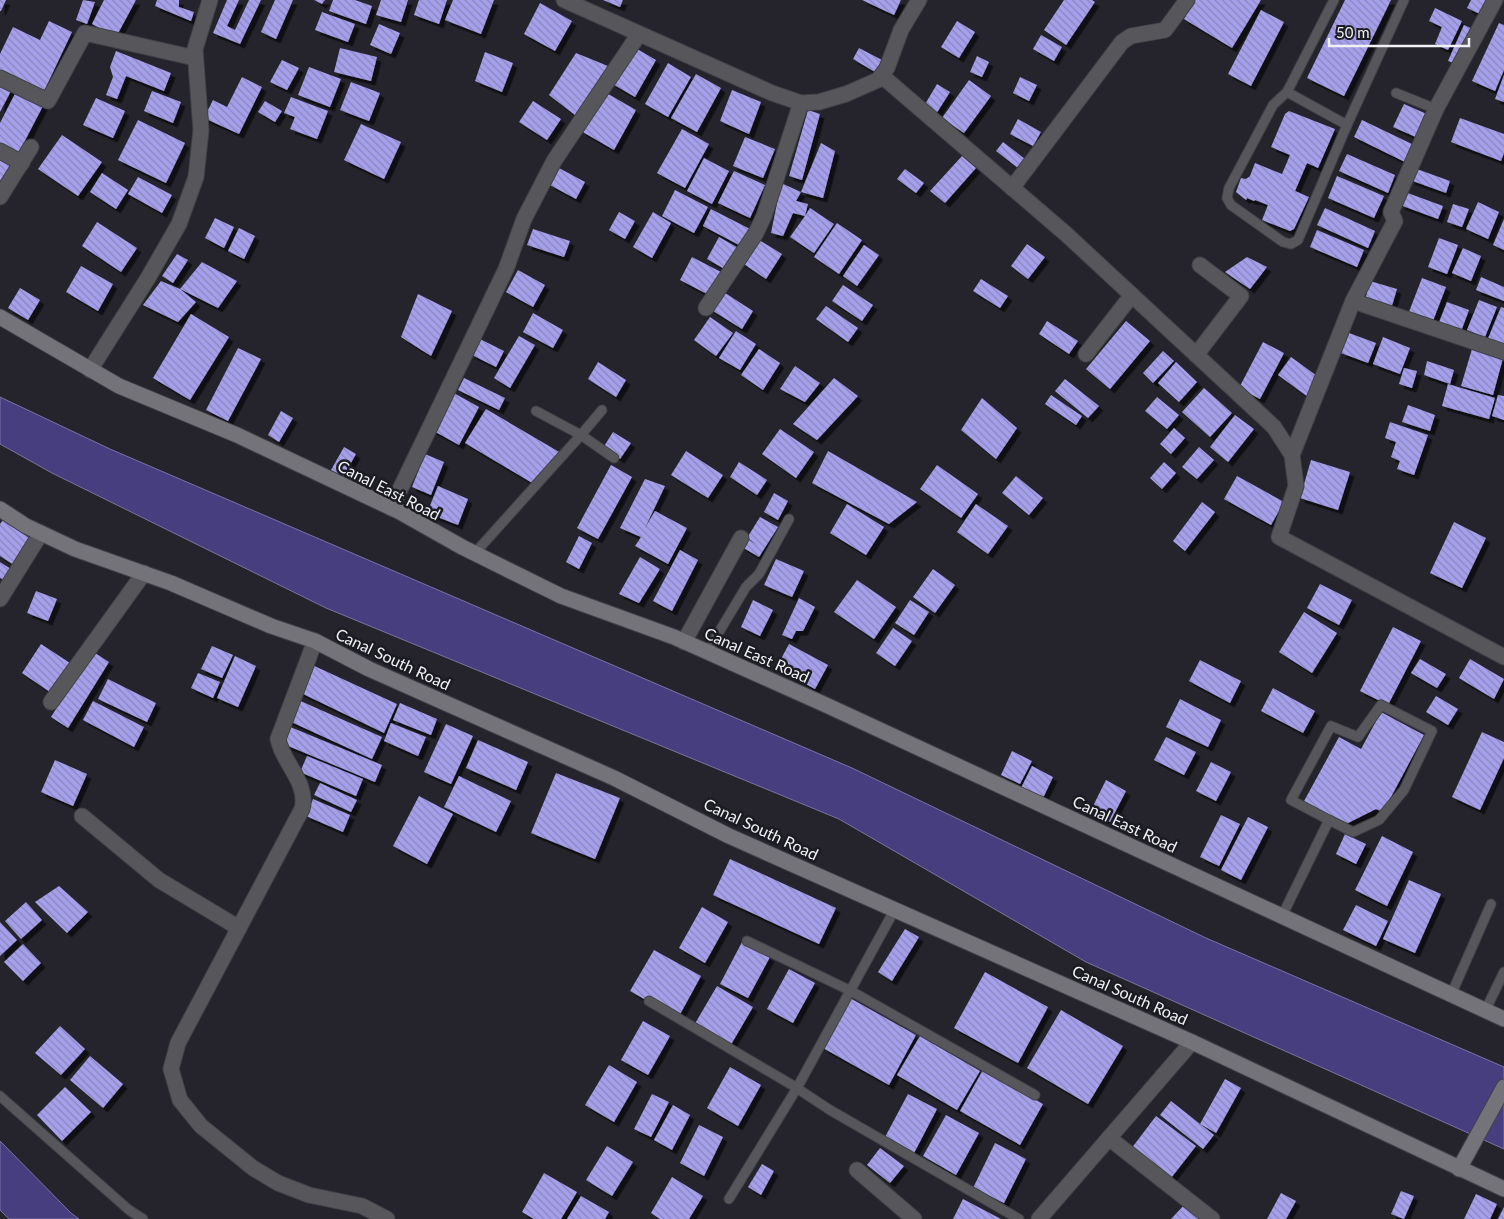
<svg xmlns="http://www.w3.org/2000/svg" width="1504" height="1219" font-family="Lato,sans-serif">
<style>
.water{fill:#473e80;stroke:#7a73a3}
.building{fill:url(#building-back-hatch);filter:url(#shadow)}
.lines{fill:none;stroke-linecap:round;stroke-linejoin:round}
.lane-casing{stroke:#414148;stroke-width:11}
.street-casing{stroke:#414148;stroke-width:17}
.secondary-casing{stroke:#414148;stroke-width:17}
.lane{stroke:#57575b;stroke-width:9}
.street{stroke:#57575b;stroke-width:15}
.secondary{stroke:#737379;stroke-width:15}
.labels{text-anchor:middle;stroke-width:5;stroke-linejoin:round;paint-order:stroke}
.street-label{font-size:16px;fill:#f0f0f5;stroke:#1b1b22}
</style>
<defs>
<pattern id="building-back-hatch" width="6" height="6" patternUnits="userSpaceOnUse" patternTransform="scale(1.25)"><rect width="6" height="6" fill="#a6a0ec"/><path d="M-1 5l2 2M0 0l6 6M5-1l2 2" fill="none" stroke="#8a86bb"/></pattern>
<filter id="shadow"><feDropShadow dx="4.5" dy="4.5" stdDeviation="0" flood-color="#0009"/></filter>
</defs>
<rect width="100%" height="100%" fill="#25242c"/>
<!-- water -->
<g class="water">
<path d="M0,397l110,52 742,319 354,170 298,129v82l-418,-187 -247,-143 -513,-211 -274,-135 -52,-29z"/>
<path d="M0,1141l71,72 8,6h-70l-9,-9z"/>
</g>
<!-- building -->
<g class="building">
<path d="M0,0h6l-5,11h-1z"/>
<path d="M83,0l12,2 -8,22 -11,-4z"/>
<path d="M104,0h32l-20,37 -24,-13z"/>
<path d="M157,0h22v7l15,5 -3,9 -36,-15z"/>
<path d="M227,0h12l-12,26 8,4 14,-30h12l-21,44 -27,-11z"/>
<path d="M275,0h18l-17,39 -15,-7z"/>
<path d="M314,0h11l-3,4z"/>
<path d="M333,0h22l17,6 -6,18 -37,-13z"/>
<path d="M381,0h27l-7,22 -25,-7z"/>
<path d="M419,0h28l-8,24 -25,-9z"/>
<path d="M453,0h41l-13,34 -36,-14z"/>
<path d="M603,0h20l-3,7z"/>
<path d="M862,0h39l-7,15z"/>
<path d="M1064,0h28l3,2 -29,43 -22,-15z"/>
<path d="M1195,0h66l-29,48 -48,-29z"/>
<path d="M1345,0h46l-47,96 -37,-18z"/>
<path d="M1471,0h16l-7,14 -13,-6z"/>
<path d="M540,3l32,18 -17,30 -31,-17z"/>
<path d="M1435,8l27,13 -14,29 -13,-6 7,-17 -13,-6z"/>
<path d="M1261,10l23,12 -33,64 -23,-12z"/>
<path d="M322,12l33,12 -7,18 -33,-12z"/>
<path d="M49,21l23,11 -28,59 -44,-21v-16l13,-27 27,13z"/>
<path d="M957,21l18,11 -16,26 -18,-11z"/>
<path d="M1499,23l5,2v45l-9,21 -23,-10z"/>
<path d="M379,24l21,9 -9,21 -21,-9z"/>
<path d="M1464,25l13,6 -16,35 -13,-5z"/>
<path d="M1041,35l21,12 -8,14 -21,-12z"/>
<path d="M632,46l24,14 -21,37 -24,-14z"/>
<path d="M340,48l37,9 -6,24 -37,-9z"/>
<path d="M859,48l23,12 -7,12 -22,-13z"/>
<path d="M116,51l55,22 -7,18 -38,-15 -9,23 -11,-4 7,-18 -3,-10z"/>
<path d="M485,52l28,11 -11,29 -27,-11z"/>
<path d="M576,53l32,13 -33,49 -26,-20z"/>
<path d="M977,56l12,6 -7,15 -12,-5z"/>
<path d="M282,60l17,8 -12,22 -17,-8z"/>
<path d="M668,63l23,14 -23,40 -23,-13z"/>
<path d="M309,67l32,12 -11,28 -32,-12z"/>
<path d="M696,74l25,14 -24,44 -26,-14z"/>
<path d="M1504,75v27l-9,-3z"/>
<path d="M242,77l20,10 -23,47 -35,-16 9,-18 14,7z"/>
<path d="M1020,77l17,8 -8,16 -16,-8z"/>
<path d="M969,80l22,16 -27,37 -22,-15z"/>
<path d="M0,82l12,7 -12,23z"/>
<path d="M351,82l29,11 -11,28 -29,-11z"/>
<path d="M937,84l13,8 -14,22 -12,-8z"/>
<path d="M18,88l27,14 -27,52 -18,-10v-21z"/>
<path d="M732,90l29,12 -12,32 -29,-13z"/>
<path d="M152,91l29,11 -8,21 -29,-12z"/>
<path d="M603,91l33,19 -22,40 -33,-19z"/>
<path d="M291,97l37,14 -11,28 -27,-10 5,-12 -11,-4z"/>
<path d="M96,98l29,13 -12,27 -30,-13z"/>
<path d="M265,101l17,10 -7,11 -17,-10z"/>
<path d="M533,101l28,18 -14,21 -28,-18z"/>
<path d="M1404,104l25,11 -11,23 -25,-11z"/>
<path d="M808,110l12,4 -18,66 -13,-4z"/>
<path d="M1289,111l46,18 -17,39 -11,-5 -12,28 14,6 -15,32 -4,2 -28,-11 6,-15 -13,-5 -1,1 -7,-3 -1,2 -10,-8 5,-14 5,1 4,-3 5,-13 27,11 8,-19 -19,-8 14,-33z"/>
<path d="M1460,118l44,16v19l-3,8 -50,-19z"/>
<path d="M1018,119l23,13 -8,14 -23,-12z"/>
<path d="M138,120l47,23 -19,40 -48,-23z"/>
<path d="M1362,120l52,25 -9,17 -51,-25z"/>
<path d="M361,124l40,18 -17,37 -40,-19z"/>
<path d="M682,129l27,15 -24,44 -28,-15z"/>
<path d="M62,135l40,27 -24,34 -40,-27z"/>
<path d="M745,137l30,12 -12,29 -30,-12z"/>
<path d="M1003,142l22,17 -7,9 -22,-17z"/>
<path d="M821,143l14,8 -12,47 -22,-6z"/>
<path d="M1347,154l48,21 -7,18 -49,-22z"/>
<path d="M962,156l14,12 -31,35 -15,-12z"/>
<path d="M704,158l25,13 -17,33 -25,-13z"/>
<path d="M0,159l15,9 -15,22z"/>
<path d="M559,168l26,14 -9,17 -26,-14z"/>
<path d="M1414,168l36,13 -4,12 -36,-13z"/>
<path d="M905,169l19,14 -8,10 -19,-14z"/>
<path d="M734,171l31,14 -15,33 -32,-15z"/>
<path d="M102,173l26,17 -12,19 -26,-17z"/>
<path d="M1337,176l47,20 -10,22 -46,-20z"/>
<path d="M138,177l34,18 -10,18 -34,-19z"/>
<path d="M781,183l20,9 -5,9 12,3 -3,12 5,-8 24,16 -20,29 -24,-16 15,-21 -12,-3 -10,23 -12,-3z"/>
<path d="M675,190l33,17 -14,26 -32,-17z"/>
<path d="M1405,192l38,14 -5,13 -38,-14z"/>
<path d="M1478,202l21,10 -11,27 -22,-10z"/>
<path d="M1453,204l16,5 -7,18 -15,-5z"/>
<path d="M1325,208l50,23 -7,17 -51,-23z"/>
<path d="M711,209l39,20 -9,17 -38,-20z"/>
<path d="M619,212l16,9 -10,18 -16,-9z"/>
<path d="M653,212l18,11 -19,35 -19,-11z"/>
<path d="M215,218l19,9 -10,21 -19,-10z"/>
<path d="M1504,219v31l-11,-5z"/>
<path d="M97,222l40,26 -16,24 -39,-26z"/>
<path d="M837,223l25,17 -23,34 -25,-17z"/>
<path d="M239,228l16,8 -11,23 -16,-8z"/>
<path d="M533,229l37,12 -6,16 -37,-12z"/>
<path d="M1317,230l47,20 -7,17 -47,-20z"/>
<path d="M719,237l21,12 -12,22 -21,-12z"/>
<path d="M756,238l26,16 -16,25 -25,-17z"/>
<path d="M1439,238l19,7 -11,29 -19,-7z"/>
<path d="M1027,244l18,13 -17,22 -17,-13z"/>
<path d="M864,245l15,10 -22,31 -14,-10z"/>
<path d="M1463,248l18,8 -10,25 -19,-8z"/>
<path d="M177,254l11,6 -15,23 -11,-7z"/>
<path d="M692,257l29,15 -12,23 -29,-15z"/>
<path d="M1247,257l20,10 -17,22 -25,-17z"/>
<path d="M202,262l35,19 -19,27 -38,-19 16,13 -18,20 -35,-17 18,-24 19,8z"/>
<path d="M81,266l32,18 -15,27 -32,-19z"/>
<path d="M518,270l27,15 -12,22 -27,-15z"/>
<path d="M1481,277l23,10v14l-28,-11z"/>
<path d="M1422,278l24,9 -15,39 -24,-9z"/>
<path d="M981,279l27,17 -8,12 -27,-17z"/>
<path d="M1370,281l27,8 -7,23 -26,-8z"/>
<path d="M843,285l30,20 -11,16 -30,-20z"/>
<path d="M20,288l20,12 -12,20 -20,-12z"/>
<path d="M722,291l31,20 -11,18 -32,-20z"/>
<path d="M418,294l34,17 -21,45 -30,-19z"/>
<path d="M1479,300l18,7 -12,30 -18,-7z"/>
<path d="M1447,302l22,8 -9,24 -22,-9z"/>
<path d="M826,306l32,22 -10,14 -32,-23z"/>
<path d="M1501,307l3,1v40l-17,-7z"/>
<path d="M533,313l30,17 -10,18 -30,-16z"/>
<path d="M191,314l38,23 -39,63 -37,-22z"/>
<path d="M710,317l23,16 -17,23 -22,-16z"/>
<path d="M1047,321l31,20 -9,13 -30,-20z"/>
<path d="M1126,321l24,20 -40,48 -24,-20z"/>
<path d="M736,331l20,13 -16,26 -21,-12z"/>
<path d="M1349,333l27,10 -8,20 -27,-10z"/>
<path d="M519,336l16,9 -25,43 -16,-10z"/>
<path d="M1383,337l27,11 -10,26 -27,-10z"/>
<path d="M478,338l26,13 -8,16 -26,-13z"/>
<path d="M1263,342l21,11 -24,46 -21,-11z"/>
<path d="M238,348l23,11 -33,62 -22,-11z"/>
<path d="M759,349l21,14 -17,27 -22,-15z"/>
<path d="M1472,349l31,9 -10,37 -32,-9z"/>
<path d="M1163,351l11,10 -21,22 -10,-10z"/>
<path d="M1291,357l33,24 -13,18 -33,-24z"/>
<path d="M1427,361l27,9 -4,14 -26,-9z"/>
<path d="M598,362l28,18 -10,17 -28,-18z"/>
<path d="M1176,362l21,20 -18,20 -21,-19z"/>
<path d="M795,366l25,17 -15,19 -25,-13z"/>
<path d="M1404,368l13,3 -5,17 -13,-4z"/>
<path d="M464,378l41,20 -6,12 -41,-20z"/>
<path d="M834,378l24,18 -41,44 -24,-16z"/>
<path d="M1065,379l34,27 -11,12 -33,-27z"/>
<path d="M1448,384l47,14 -6,21 -47,-13z"/>
<path d="M1204,388l28,25 -22,24 -28,-25z"/>
<path d="M452,392l27,15 -20,38 -27,-15z"/>
<path d="M1051,395l31,21 -6,9 -31,-21z"/>
<path d="M1498,395l6,1v24l-12,-4z"/>
<path d="M1157,397l22,18 -12,14 -22,-18z"/>
<path d="M982,398l35,30 -21,31 -35,-29z"/>
<path d="M1408,405l27,10 -5,16 -28,-9z"/>
<path d="M486,409l75,44 -27,31 -69,-41z"/>
<path d="M281,411l12,7 -14,24 -11,-7z"/>
<path d="M1235,415l19,14 -26,33 -18,-15z"/>
<path d="M1390,422l38,13 -14,40 -17,-6 3,-8 -9,-4 5,-15 -11,-4z"/>
<path d="M1174,428l11,10 -14,16 -11,-10z"/>
<path d="M780,429l34,23 -18,26 -34,-24z"/>
<path d="M613,432l18,11 -11,16 -17,-11z"/>
<path d="M344,447l12,7 -13,23 -12,-7z"/>
<path d="M1199,447l15,13 -17,19 -15,-12z"/>
<path d="M686,451l37,24 -15,23 -37,-23z"/>
<path d="M828,451l89,51 -28,22 -77,-41z"/>
<path d="M425,454l19,8 -13,33 -19,-8z"/>
<path d="M1311,460l39,12 -12,38 -38,-12z"/>
<path d="M739,462l28,18 -10,15 -27,-18z"/>
<path d="M1164,462l12,11 -14,16 -12,-11z"/>
<path d="M611,465l21,12 -34,62 -21,-11z"/>
<path d="M937,465l41,29 -17,24 -41,-29z"/>
<path d="M1016,476l27,22 -14,17 -27,-22z"/>
<path d="M1237,476l47,26 -13,23 -47,-26z"/>
<path d="M645,479l20,7 -20,42 10,-17 32,17 -19,36 -33,-18 6,-9 -21,-9z"/>
<path d="M438,486l30,13 -10,26 -31,-12z"/>
<path d="M774,493l14,8 -10,19 -14,-8z"/>
<path d="M1202,502l13,10 -30,39 -12,-10z"/>
<path d="M847,504l37,23 -18,28 -36,-22z"/>
<path d="M976,504l32,22 -20,28 -31,-22z"/>
<path d="M760,517l18,10 -19,30 -17,-10 5,-8 11,6 -11,-7z"/>
<path d="M3,520l28,19 -17,26 -14,-9v-32z"/>
<path d="M1454,522l32,16 -24,50 -32,-15z"/>
<path d="M579,536l13,7 -13,26 -13,-7z"/>
<path d="M680,550l18,10 -26,51 -19,-10z"/>
<path d="M640,557l20,12 -21,34 -20,-9z"/>
<path d="M776,559l28,12 -12,26 -28,-12z"/>
<path d="M0,562l11,7 -7,11 -4,-2z"/>
<path d="M933,569l22,16 -20,28 -22,-16z"/>
<path d="M857,580l39,27 -22,32 -40,-27z"/>
<path d="M1320,584l32,16 -13,25 -32,-17z"/>
<path d="M36,591l21,8 -9,22 -21,-8z"/>
<path d="M799,598l16,9 -12,24h-7l-4,8 -10,-4z"/>
<path d="M753,600l20,10 -13,26 -19,-9z"/>
<path d="M910,600l19,12 -15,23 -19,-12z"/>
<path d="M1304,612l33,21 -25,40 -33,-21z"/>
<path d="M1393,627l28,14 -33,64 -28,-14z"/>
<path d="M893,628l19,13 -17,25 -19,-13z"/>
<path d="M41,644l29,19 -20,29 -28,-19z"/>
<path d="M789,644l39,21 -13,24 -39,-21z"/>
<path d="M212,646l21,9 -11,23 -21,-9z"/>
<path d="M92,651l17,11 -41,66 -17,-11z"/>
<path d="M235,656l21,10 -18,41 -21,-9z"/>
<path d="M1420,659l26,15 -9,14 -26,-15z"/>
<path d="M1470,659l34,20 -10,20 -35,-21z"/>
<path d="M1200,660l41,21 -11,22 -41,-22z"/>
<path d="M310,664l87,40 -13,29 -85,-41z"/>
<path d="M198,673l22,9 -7,16 -22,-10z"/>
<path d="M108,679l48,24 -9,19 -49,-23z"/>
<path d="M1273,688l42,23 -12,22 -42,-22z"/>
<path d="M1436,696l22,13 -10,16 -22,-13z"/>
<path d="M296,699l86,38 -10,22 -85,-39z"/>
<path d="M1180,699l41,21 -13,27 -42,-20z"/>
<path d="M93,701l51,26 -10,20 -51,-27z"/>
<path d="M400,703l37,16 -6,16 -38,-15z"/>
<path d="M1381,712l43,23 -41,77 -7,-3 -28,14 -2,4 -43,-24 36,-66 22,12z"/>
<path d="M391,723l35,14 -8,19 -34,-15z"/>
<path d="M446,724l27,12 -22,48 -27,-12z"/>
<path d="M288,726l94,39 -7,17 -94,-39z"/>
<path d="M1482,732l22,10v16l-24,52 -28,-13z"/>
<path d="M1166,737l30,15 -12,23 -30,-15z"/>
<path d="M478,740l50,22 -12,28 -50,-22z"/>
<path d="M1012,751l20,10 -12,23 -19,-9z"/>
<path d="M307,756l56,23 -7,17 -56,-24z"/>
<path d="M55,760l32,14 -14,32 -32,-14z"/>
<path d="M1211,762l20,10 -15,29 -20,-10z"/>
<path d="M1032,766l21,11 -10,21 -22,-10z"/>
<path d="M556,773l64,25 -25,61 -64,-26z"/>
<path d="M459,776l52,25 -15,31 -52,-25z"/>
<path d="M1106,780l20,11 -16,31 -20,-10z"/>
<path d="M320,783l37,17 -6,12 -37,-17z"/>
<path d="M419,796l34,18 -26,50 -34,-18z"/>
<path d="M313,799l37,16 -7,17 -37,-16z"/>
<path d="M1221,815l19,9 -21,42 -19,-9z"/>
<path d="M1248,817l20,10 -27,53 -20,-10z"/>
<path d="M1345,834l21,10 -10,20 -20,-10z"/>
<path d="M1382,836l31,16 -26,54 -32,-16z"/>
<path d="M730,859l106,49 -17,36 -106,-49z"/>
<path d="M1409,880l32,14 -26,59 -32,-14z"/>
<path d="M59,886l29,26 -21,21 -32,-31z"/>
<path d="M26,902l16,18 -21,19 -16,-18z"/>
<path d="M1356,905l32,16 -12,25 -33,-16z"/>
<path d="M702,907l26,15 -23,41 -26,-15z"/>
<path d="M0,922l17,18 -17,16z"/>
<path d="M905,929l14,8 -27,44 -14,-9z"/>
<path d="M742,942l28,15 -22,41 -28,-14z"/>
<path d="M23,944l18,19 -18,18 -19,-19z"/>
<path d="M654,950l47,26 -23,42 -48,-27z"/>
<path d="M789,969l26,14 -22,40 -26,-14z"/>
<path d="M985,972l63,35 -30,56 -64,-35z"/>
<path d="M717,986l36,21 -24,41 -36,-21z"/>
<path d="M850,998l66,37 -27,50 -66,-37z"/>
<path d="M1061,1010l62,36 -35,58 -61,-36z"/>
<path d="M643,1021l27,15 -22,39 -27,-15z"/>
<path d="M60,1026l25,23 -24,26 -26,-22z"/>
<path d="M920,1036l60,35 -23,39 -60,-35z"/>
<path d="M90,1056l33,28 -20,24 -33,-28z"/>
<path d="M609,1065l28,17 -23,40 -29,-17z"/>
<path d="M730,1067l31,18 -23,41 -31,-18z"/>
<path d="M983,1070l60,34 -23,41 -60,-34z"/>
<path d="M1225,1079l16,9 -25,45 -16,-9z"/>
<path d="M65,1087l26,25 -29,29 -25,-26z"/>
<path d="M652,1094l17,8 -18,35 -17,-8z"/>
<path d="M908,1094l29,15 -24,46 -29,-16z"/>
<path d="M1171,1101l43,34 -11,14 -43,-34z"/>
<path d="M673,1105l17,10 -18,35 -18,-10z"/>
<path d="M946,1115l33,18 -23,42 -33,-19z"/>
<path d="M1156,1116l40,30 -25,32 -40,-29z"/>
<path d="M699,1125l24,12 -19,39 -24,-13z"/>
<path d="M995,1143l31,16 -22,44 -31,-15z"/>
<path d="M607,1146l26,16 -21,34 -26,-16z"/>
<path d="M880,1148l24,18 -14,17 -23,-18z"/>
<path d="M762,1164l12,7 -13,24 -13,-8z"/>
<path d="M544,1173l33,19 -16,27h-27l-12,-7z"/>
<path d="M672,1177l31,19 -14,23h-29l-9,-6z"/>
<path d="M1401,1191l13,5 -10,23 -13,-5z"/>
<path d="M1281,1193l15,8 -10,18h-19z"/>
<path d="M1476,1194l21,10 -7,15h-26z"/>
<path d="M581,1196l28,16 -4,7h-38z"/>
<path d="M963,1199l38,20h-48z"/>
<path d="M1186,1203l18,16h-33z"/>
<path d="M1504,1207v12h-6z"/>
</g>
<g class="lines">
<!-- lane casing -->
<g class="lane-casing">
<g id="lane">
<path d="M1287,92l60,33 -49,115 -7,4 -8,-2 -52,-37 -4,-7 2,-10 44,-83 14,-13 47,-92"/>
<path d="M1396,93l40,16"/>
<path d="M1347,125l57,-125"/>
<path d="M602,410l-21,25 33,23"/>
<path d="M474,554l107,-119 -45,-24"/>
<path d="M707,652l39,-65 13,-13 30,-55"/>
<path d="M1282,916l47,-96 24,12 26,-12 25,-30 28,-59 -51,-26 -23,32 -27,-11 -40,74 38,20"/>
<path d="M747,941l104,50 184,104"/>
<path d="M1451,995l40,-91"/>
<path d="M649,1001l143,84 38,25 189,109"/>
<path d="M1485,1011l19,-39"/>
<path d="M0,1096l129,114 14,9"/>
<path d="M729,1199l68,-111 98,-179"/>
</g>
</g>
<!-- street casing -->
<g class="street-casing">
<g id="street">
<path d="M564,0l208,93 29,10 18,-1 27,-8 32,-14 9,-12 14,-38 18,-30"/>
<path d="M882,76l184,158 208,193 18,28 4,31 -17,51 225,120"/>
<path d="M0,78l48,23 37,-68 110,25"/>
<path d="M0,151l22,12"/>
<path d="M1012,188l110,-146 9,-6 34,-6 22,-30"/>
<path d="M0,197l31,-50"/>
<path d="M1353,301l151,51"/>
<path d="M706,308l50,-75 8,-17 37,-113"/>
<path d="M1086,354l46,-59"/>
<path d="M1196,355l45,-59 -41,-31"/>
<path d="M90,370l58,-92 31,-54 17,-47 5,-47 -6,-81 15,-49"/>
<path d="M1292,455l61,-154 42,-80 -4,-9 45,-103 59,-109"/>
<path d="M391,508l115,-239 18,-50 30,-58 85,-127"/>
<path d="M0,599l41,-66"/>
<path d="M315,641l-37,98c4,23 31,44 24,70l-124,234 -7,26 9,31 21,26 52,42 25,15 31,12 53,11 25,13"/>
<path d="M684,642l57,-104"/>
<path d="M51,702l93,-129"/>
<path d="M82,816l77,64 80,48"/>
<path d="M1109,1138l103,81"/>
<path d="M857,1170l57,49"/>
<path d="M1039,1219l153,-177"/>
</g>
</g>
<!-- secondary casing -->
<g class="secondary-casing">
<g id="secondary">
<path d="M0,317l119,69 118,49 163,77 62,35 99,49 113,41 152,68 678,314"/>
<path d="M0,509l26,17 49,23 96,34 100,43 44,15 54,28 245,109 115,58 463,206 312,147"/>
<path d="M1459,1169l45,-82"/>
</g>
</g>
<!-- lane -->
<use href="#lane" class="lane"/>
<!-- street -->
<use href="#street" class="street"/>
<!-- secondary -->
<use href="#secondary" class="secondary"/>
</g>
<g class="labels">
<!-- street labels -->
<g class="street-label">
<text transform="translate(389 490) rotate(27)" y="6">Canal East Road</text>
<text transform="translate(757 655) rotate(24)" y="6">Canal East Road</text>
<text transform="translate(393 659) rotate(25)" y="6">Canal South Road</text>
<text transform="translate(1125 824) rotate(25)" y="6">Canal East Road</text>
<text transform="translate(761 829) rotate(25)" y="6">Canal South Road</text>
<text transform="translate(1130 995) rotate(24)" y="6">Canal South Road</text>
</g>
</g>
<!-- scale -->
<path d="M1329 38v8h140v-8" fill="none" stroke="#f0f0f5" stroke-width="2.5"/>
<text x="1336" y="38" font-size="15" fill="#f0f0f5" stroke="#1b1b22" stroke-width="4" paint-order="stroke">50 m</text>
</svg>
